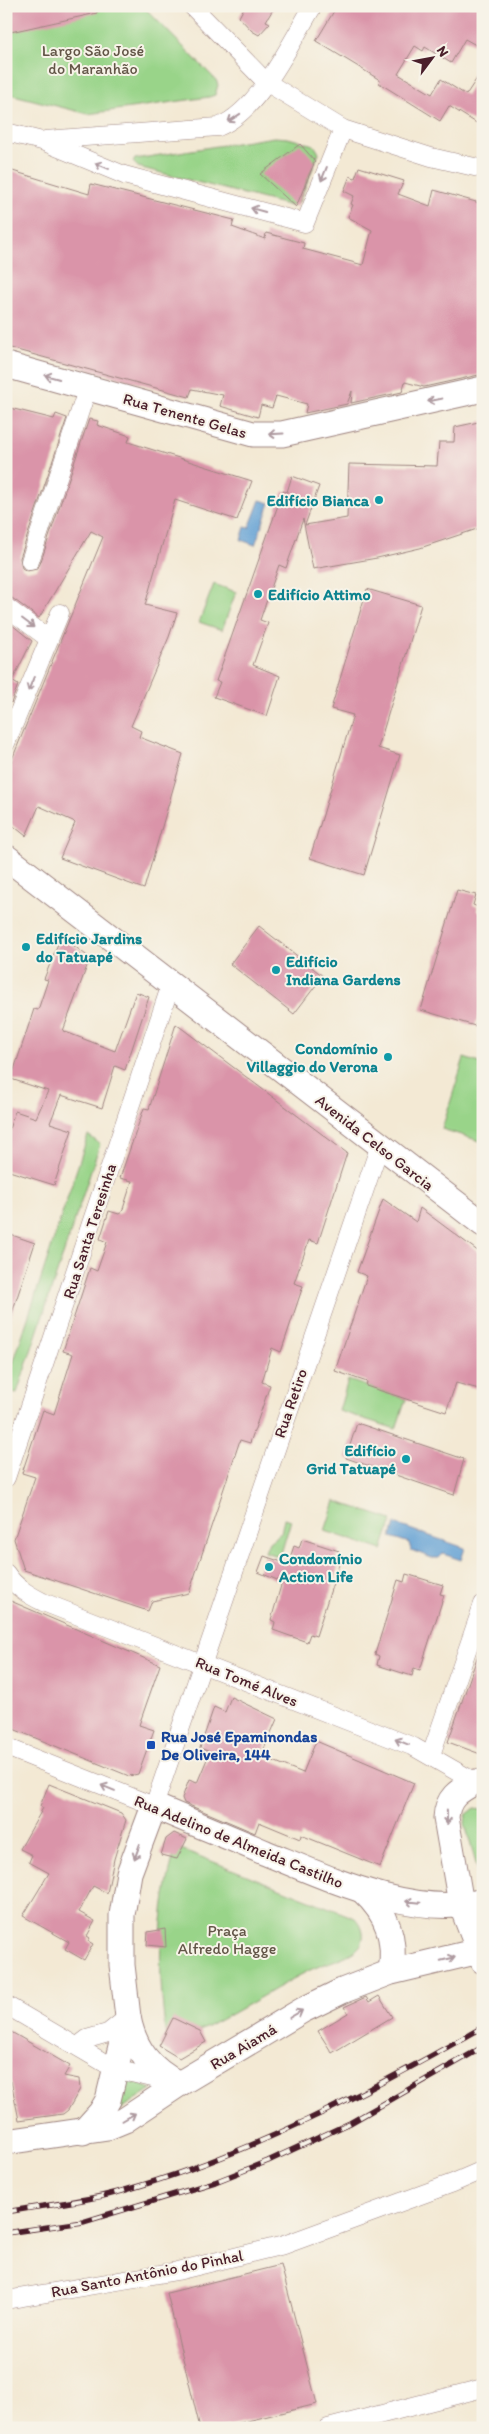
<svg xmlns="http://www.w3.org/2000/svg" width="489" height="2434" font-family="Itim,sans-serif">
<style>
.green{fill:#99d489;stroke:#727a5a}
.water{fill:#62a0d4;stroke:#566080}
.building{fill:#da94a9}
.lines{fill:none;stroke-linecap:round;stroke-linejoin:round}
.street-casing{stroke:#9e8480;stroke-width:19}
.secondary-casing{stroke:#9e8480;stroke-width:27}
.street{stroke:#fff;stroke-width:18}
.secondary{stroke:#fff;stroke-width:25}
.rail-casing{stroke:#4a1f2b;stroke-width:5.5}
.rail{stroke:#f7f3e8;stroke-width:4;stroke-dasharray:11;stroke-linecap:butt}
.oneway{stroke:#ae9aa0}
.culture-dot{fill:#0f9aa8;stroke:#f7f3e8;stroke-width:2}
.transit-dot{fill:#1a4fb4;stroke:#f7f3e8;stroke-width:2}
.labels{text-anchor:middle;stroke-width:4;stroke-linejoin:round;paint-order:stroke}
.park-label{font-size:16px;fill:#625547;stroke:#f7f3e8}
.street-label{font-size:16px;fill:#4a1f2b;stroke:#f7f3e8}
.culture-label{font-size:16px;font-weight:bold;fill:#0d838f;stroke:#f7f3e8;text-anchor:start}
.transit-label{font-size:16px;font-weight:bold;fill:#164399;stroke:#f7f3e8;text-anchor:start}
</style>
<rect width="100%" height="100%" fill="#f7f3e8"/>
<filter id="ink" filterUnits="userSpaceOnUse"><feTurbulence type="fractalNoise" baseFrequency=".02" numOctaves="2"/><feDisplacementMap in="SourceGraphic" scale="10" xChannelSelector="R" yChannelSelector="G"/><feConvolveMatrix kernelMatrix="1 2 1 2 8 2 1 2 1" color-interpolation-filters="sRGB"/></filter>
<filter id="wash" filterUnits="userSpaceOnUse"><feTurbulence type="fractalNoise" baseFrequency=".0096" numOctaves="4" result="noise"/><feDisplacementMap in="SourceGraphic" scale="20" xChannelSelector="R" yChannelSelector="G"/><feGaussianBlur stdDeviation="1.12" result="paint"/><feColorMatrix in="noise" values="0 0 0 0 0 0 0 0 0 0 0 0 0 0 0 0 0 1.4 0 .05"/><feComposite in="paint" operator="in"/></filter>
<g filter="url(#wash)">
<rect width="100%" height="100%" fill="#f3e9d4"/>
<!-- green -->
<g class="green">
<path d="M6,6h137l73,74 2,5 -3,10 -6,2 -121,17 -82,-21z"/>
<path d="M274,137l14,1 26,7 5,8 -20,49 -8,4 -153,-39 -5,-5 2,-3z"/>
<path d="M214,584l22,8 -14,38 -23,-8z"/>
<path d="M464,1058l19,6v78l-41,-13z"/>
<path d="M88,1135l12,9 -83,249 -10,-2 -1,-6z"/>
<path d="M348,1380l58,19 -10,30 -57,-18z"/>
<path d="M335,1501l57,19 -10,30 -57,-19z"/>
<path d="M284,1518l7,2 -11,37 -15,-5 4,-10 12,-9z"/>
<path d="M475,1808l8,1 -2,73 -16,-58 1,-9z"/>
<path d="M176,1847l179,71c9,9 12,22 2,31 -10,9 -35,15 -49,22 -47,24 -92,55 -141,75 -9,-71 -11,-130 9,-199z"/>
<path d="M127,2080l25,9 -34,22z"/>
</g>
<!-- water -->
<g class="water">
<path d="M260,500l10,3 -15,42 -14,-5 4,-13 4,1z"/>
<path d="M395,1524l70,24 -4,12 -18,-6 -4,4h-7l-21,-8 -2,-7 -18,-6z"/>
</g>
<g id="blocks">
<!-- building -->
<g class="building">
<path d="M6,6h91v7l-91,20z"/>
<path d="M245,6h30l-9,15 4,2 -11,12 -7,-4 -13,-14z"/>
<path d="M337,6h146v43l-18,-10 -14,24 -26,-16 -2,4 -8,-5 -17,28 34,20 9,-15 25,16 17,-26v58l-34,-21 -9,15 -61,-38 1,-3 -64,-39z"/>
<path d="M300,144l15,17 -19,46 -36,-33z"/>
<path d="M359,167l45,14 -6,13 32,12 4,-16 49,14v170l-59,13 -19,-5 -3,10 -51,11 1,-12 -5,13 -42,9 2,-9 -31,-8 -4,12 -11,-3 -3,12 -38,-11 3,-11 -31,-6 -3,8 -183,-50v-178l83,25 2,-10 143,36 -2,7 33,12 1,-6 38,10 -1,6 60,16 9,-35 -24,-13 5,-12 -2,-1 3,-8 -10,-5 6,-15 5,2z"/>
<path d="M6,407l48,12 2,-5 11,4 -47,140 2,10 5,3 10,-2 3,-5 49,-145 9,2 -1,4 33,11 -2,6 124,39 -15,39 -62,-20 -30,105 32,8 -8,24 -38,89 10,5 -2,6 44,17 -39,135 -84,-31 15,-35 -2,-2 -34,-15 -13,30 -20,-16v-46l97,-237 -12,-6 -52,87 -27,-20 -6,-1z"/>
<path d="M483,421v106l-63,21 -43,10 -64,11 -10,-50 -17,49 -7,-3 -19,55 8,3 -15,42 27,11 -13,40 -53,-19 6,-15 -4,-1 67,-190 4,1 5,-16 27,10 -14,39 42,-7 2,-54 88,2 2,-24h15l1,-15z"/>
<path d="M367,589l54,16 -43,143 22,7 -36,120 -54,-17 43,-143 -22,-6z"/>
<path d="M6,620l26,21 -20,40 6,4 -7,18 -5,-4z"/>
<path d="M457,890l19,5 -3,10 5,2 -1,4 6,2v87l-8,26 -54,-16z"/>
<path d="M259,926l64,50 -29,38 -64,-50z"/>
<path d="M61,936l29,22 -27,73 52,20 21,-59 13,5 -24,73 -10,-4 -13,42 -41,-13 -11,28 22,7 -18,55 -48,-15v-32l9,-27 21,7 12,-27 -37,-12 23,-70 4,1 10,-30 -4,-1z"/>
<path d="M176,1024l171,129 -29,90 -9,-3 -15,43 9,3 -22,66 -9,-4 -10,34 8,3 -20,58 -10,-3 -51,153 -37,8 -4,10 -124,-41 -10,-31 21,-62 -13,-4 21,-63 11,4 19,-60 -10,-3 27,-83 7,3 10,-29 -7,-3 9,-28 10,3 3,-2 10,-31 -12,-3 24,-70 5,1z"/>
<path d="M383,1199l33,23 4,-14 63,47v135l-27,-7 -10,29 -80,-26 1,-4 -32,-11 32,-95 -10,-4z"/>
<path d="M6,1233l29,10 -26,79h-3z"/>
<path d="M357,1423l107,36 -10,36 -108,-37z"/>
<path d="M302,1539l37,12 -3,9 4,1 -24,75 -6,-2 -3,8 -34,-12 2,-8 -4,-2 11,-38 -24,-10 6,-16 24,8 6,-18 5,2z"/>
<path d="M406,1574l37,11 -3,9 4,1 -24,75 -6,-2 -2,8 -35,-11 2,-9 -4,-2 23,-74 6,2z"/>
<path d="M6,1599l154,66 -21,60 15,5 -16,44 -9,2 -123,-50z"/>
<path d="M480,1649h3v106l-35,-13z"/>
<path d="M231,1697l46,22 -16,37 42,17 13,-32 98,42 -34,84 -79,-32 -1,4 -41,-17 -4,11 -71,-30 -2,-5 7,-18 8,3 13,-31 -10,-4 14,-41 11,5z"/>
<path d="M49,1784l72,29 5,7 -12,39 -7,34 -14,-7 -14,26 16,9 -8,15 3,2 -2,3 5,3 -9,16 -19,-11 4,-7 -46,-26 26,-43 -20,-11 3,-7 -12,-6 23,-41 -3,-2z"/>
<path d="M174,1833l13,6 -10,20 -16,-4 5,-16z"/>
<path d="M165,1929l1,18 -19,-2 1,-13z"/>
<path d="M379,1996l13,21 -60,36 -14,-22 30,-18 -4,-6 22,-10 3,5z"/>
<path d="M173,2018l27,13 6,11 -27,16 -20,-12z"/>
<path d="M6,2029l64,37 -6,10 15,3 1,10 -12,21 -5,4 -44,6 -8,-39h-5z"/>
<path d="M281,2265l36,139 -98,24h-19l-33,-135z"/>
</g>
</g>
</g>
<g filter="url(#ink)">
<use href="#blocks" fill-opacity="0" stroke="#9e8480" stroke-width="1"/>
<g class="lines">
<!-- street casing -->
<g class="street-casing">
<g id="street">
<path d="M192,6l74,76 77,47 88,28 52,12"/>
<path d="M6,132l36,9 82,34 181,48 38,-94"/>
<path d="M45,140l173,-13c41,-16 72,-83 95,-121"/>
<path d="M30,561l58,-174"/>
<path d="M6,607l43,32"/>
<path d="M6,743l54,-130"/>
<path d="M6,1478l165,-494"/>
<path d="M6,1573c9,14 23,22 37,29l371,145 68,39"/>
<path d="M6,1747l148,59 226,-661"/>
<path d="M431,1755l52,-151"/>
<path d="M6,2005l109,64 54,13"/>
<path d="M78,2046l9,-7 21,-6 20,-16"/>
<path d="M6,2300l171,-29 107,-26 169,-62 30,-13"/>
<path d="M328,2428l155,-40"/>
</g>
</g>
<!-- secondary casing -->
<g class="secondary-casing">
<g id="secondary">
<path d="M6,365l247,69h29l201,-45"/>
<path d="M6,857l477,367"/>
<path d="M475,1782c-17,9 -28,16 -29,36l15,86 22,57"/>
<path d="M363,1891c25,23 33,48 28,81"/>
<path d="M128,2017c6,32 22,52 51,67"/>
<path d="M83,2132l18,-20 7,-12 20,-83 -6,-52v-50l7,-42 25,-67c37,16 75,31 112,47 62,25 149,66 217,48"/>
<path d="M6,2142l102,-15 17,-7 54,-36 124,-74 39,-19 49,-19 92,-22"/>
</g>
</g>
<!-- street -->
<use href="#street" class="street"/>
<!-- secondary -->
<use href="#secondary" class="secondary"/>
<!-- rail casing -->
<g class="rail-casing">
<g id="rail">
<path d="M6,2212c38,-7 79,-10 116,-21 128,-36 246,-99 361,-164"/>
<path d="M6,2233l77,-11 132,-40 53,-21 82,-38 133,-76"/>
</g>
</g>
<!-- rail -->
<use href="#rail" class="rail"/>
</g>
<!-- one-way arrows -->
<defs><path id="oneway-shaft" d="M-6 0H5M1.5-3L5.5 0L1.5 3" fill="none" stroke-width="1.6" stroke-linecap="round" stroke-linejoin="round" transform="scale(1.25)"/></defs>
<g class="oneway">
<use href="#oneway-shaft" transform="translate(234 118) rotate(146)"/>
<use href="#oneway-shaft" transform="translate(102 166) rotate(-157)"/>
<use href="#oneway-shaft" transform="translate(324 174) rotate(112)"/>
<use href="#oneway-shaft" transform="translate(258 210) rotate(-165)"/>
<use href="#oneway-shaft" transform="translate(52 377) rotate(-165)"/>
<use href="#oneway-shaft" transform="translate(435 400) rotate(168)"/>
<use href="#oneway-shaft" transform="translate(276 434) rotate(177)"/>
<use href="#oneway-shaft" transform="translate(28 623) rotate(37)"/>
<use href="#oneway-shaft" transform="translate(31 684) rotate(112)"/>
<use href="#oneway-shaft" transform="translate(402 1742) rotate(-158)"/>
<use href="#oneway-shaft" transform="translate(108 1788) rotate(-158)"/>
<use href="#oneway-shaft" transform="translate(447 1817) rotate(89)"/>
<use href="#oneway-shaft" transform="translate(137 1852) rotate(110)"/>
<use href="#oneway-shaft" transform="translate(413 1902) rotate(-174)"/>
<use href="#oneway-shaft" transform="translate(448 1959) rotate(-13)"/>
<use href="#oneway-shaft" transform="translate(296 2014) rotate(-30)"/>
<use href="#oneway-shaft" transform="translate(129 2117) rotate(-30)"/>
</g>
</g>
<!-- markers -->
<g class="culture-dot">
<circle cx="379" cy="500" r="5"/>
<circle cx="258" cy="594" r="5"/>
<circle cx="26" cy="947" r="5"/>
<circle cx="276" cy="970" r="5"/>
<circle cx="388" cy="1057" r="5"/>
<circle cx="406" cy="1459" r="5"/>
<circle cx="269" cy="1567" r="5"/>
</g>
<rect class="transit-dot" x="146" y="1740" width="10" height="10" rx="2.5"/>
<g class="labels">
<!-- park labels -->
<g class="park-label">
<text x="93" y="56">Largo São José<tspan x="93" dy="18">do Maranhão</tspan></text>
<text x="227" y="1936">Praça<tspan x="227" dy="18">Alfredo Hagge</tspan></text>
</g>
<!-- street labels -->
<g class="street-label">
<text transform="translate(185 415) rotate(16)" y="6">Rua Tenente Gelas</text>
<text transform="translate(375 1142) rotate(38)" y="6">Avenida Celso Garcia</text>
<text transform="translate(89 1231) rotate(-72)" y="6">Rua Santa Teresinha</text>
<text transform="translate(290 1403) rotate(-71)" y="6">Rua Retiro</text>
<text transform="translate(247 1681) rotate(22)" y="6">Rua Tomé Alves</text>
<text transform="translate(239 1841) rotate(22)" y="6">Rua Adelino de Almeida Castilho</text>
<text transform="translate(243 2046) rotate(-31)" y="6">Rua Aiamá</text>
<text transform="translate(147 2273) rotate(-11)" y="6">Rua Santo Antônio do Pinhal</text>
</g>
<!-- culture labels -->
<g class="culture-label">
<text x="369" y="506" text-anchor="end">Edifício Bianca</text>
<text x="268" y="600">Edifício Attimo</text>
<text x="36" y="944">Edifício Jardins<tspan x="36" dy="18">do Tatuapé</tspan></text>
<text x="286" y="967">Edifício<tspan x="286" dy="18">Indiana Gardens</tspan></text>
<text x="378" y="1054" text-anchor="end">Condomínio<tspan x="378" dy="18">Villaggio do Verona</tspan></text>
<text x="396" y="1456" text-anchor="end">Edifício<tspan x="396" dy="18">Grid Tatuapé</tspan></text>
<text x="279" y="1564">Condomínio<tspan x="279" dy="18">Action Life</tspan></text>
</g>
<!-- transit labels -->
<g class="transit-label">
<text x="161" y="1742">Rua José Epaminondas<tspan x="161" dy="18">De Oliveira, 144</tspan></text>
</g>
</g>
<!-- margin -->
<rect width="489" height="2434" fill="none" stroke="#f7f3e8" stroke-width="25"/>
<!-- north arrow -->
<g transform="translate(432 58) rotate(58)" stroke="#f7f3e8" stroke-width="4" paint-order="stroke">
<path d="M0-4L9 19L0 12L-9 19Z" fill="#4a1f2b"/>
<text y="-8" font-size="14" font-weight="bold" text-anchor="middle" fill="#4a1f2b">N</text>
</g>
</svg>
